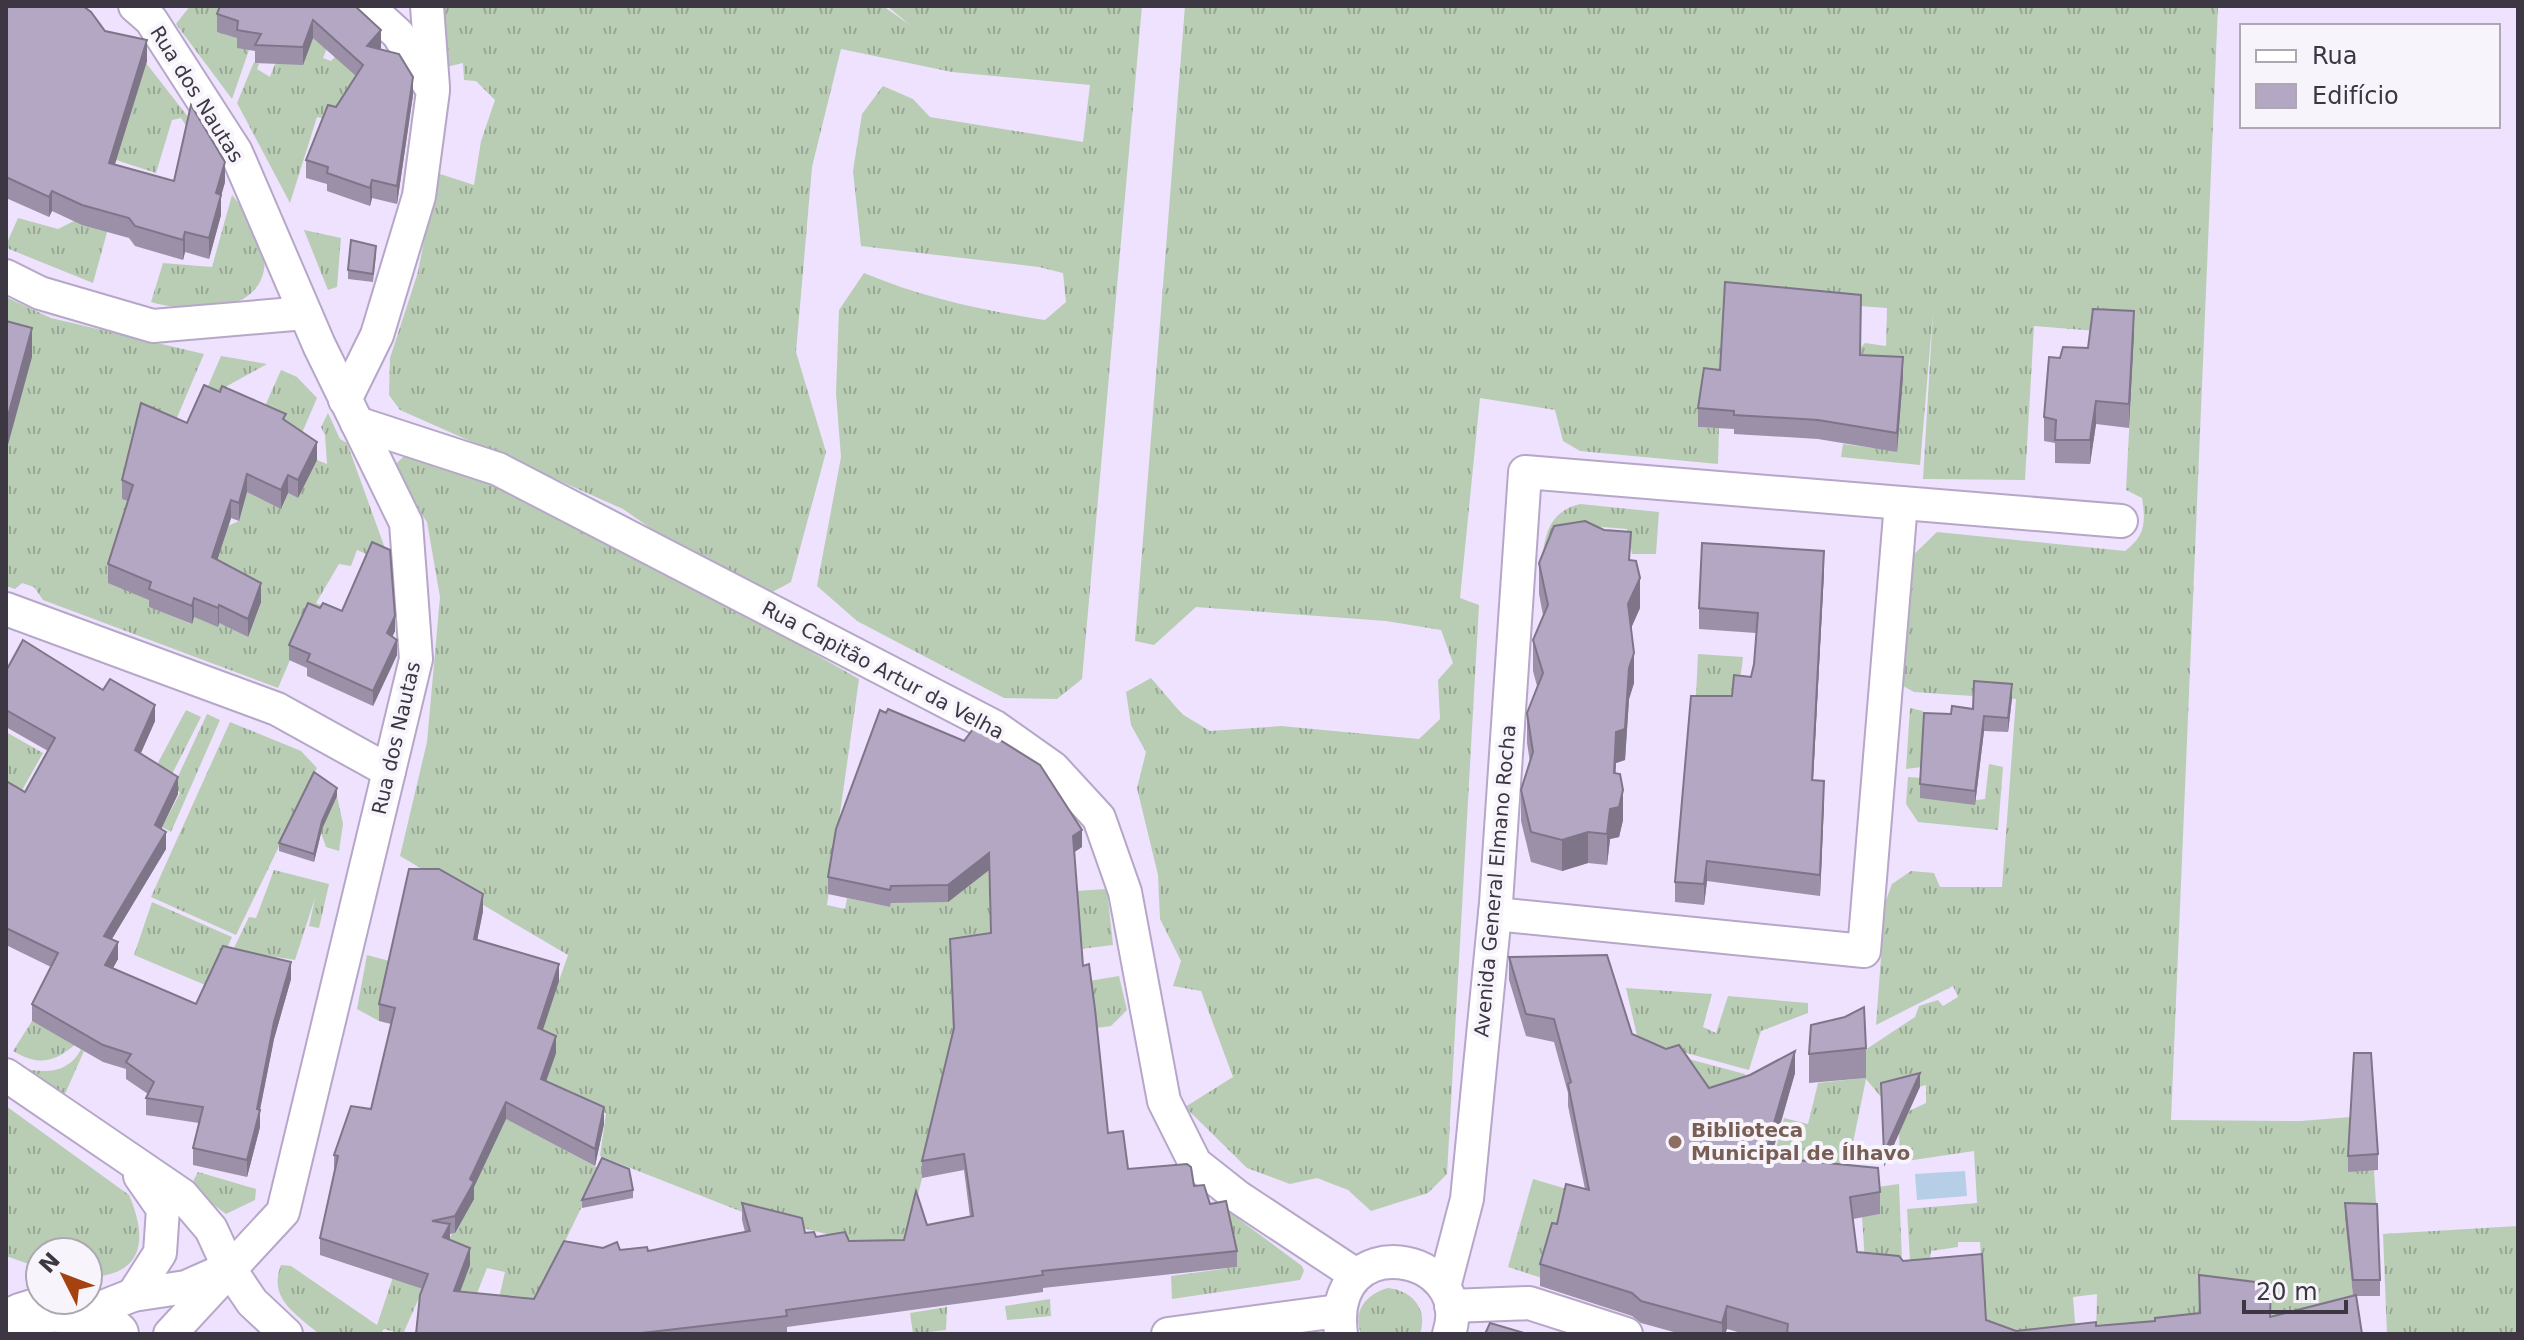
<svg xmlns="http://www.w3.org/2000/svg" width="2524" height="1340" font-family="'DejaVu Sans',sans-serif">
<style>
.grass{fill:url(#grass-tufts)}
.water{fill:#b6cee6}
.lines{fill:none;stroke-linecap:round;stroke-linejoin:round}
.minor-casing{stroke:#b6a7c8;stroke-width:36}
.primary-casing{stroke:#b6a7c8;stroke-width:48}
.minor{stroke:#fff;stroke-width:32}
.primary{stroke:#fff;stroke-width:44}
.wall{fill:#9b90a8}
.shaded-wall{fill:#7e7588}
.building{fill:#b4a7c3;stroke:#7e7588;stroke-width:2}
.education-dot{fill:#8d6e63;stroke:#f7f4fb;stroke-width:3}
.labels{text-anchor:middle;stroke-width:8;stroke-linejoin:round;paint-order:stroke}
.street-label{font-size:20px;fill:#3d3744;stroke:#f7f4fb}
.education-label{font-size:20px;font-weight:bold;fill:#785e54;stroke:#f7f4fb;text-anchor:start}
</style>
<defs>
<pattern id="grass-tufts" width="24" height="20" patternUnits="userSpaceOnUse" patternTransform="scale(2)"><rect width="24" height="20" fill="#b9cdb4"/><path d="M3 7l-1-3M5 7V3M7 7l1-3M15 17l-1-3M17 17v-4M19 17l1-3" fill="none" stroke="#98a794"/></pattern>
</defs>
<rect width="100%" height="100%" fill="#eee2fe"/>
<!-- grass -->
<g class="grass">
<path d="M190,6h36l12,33 11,11 -17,49 -56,-75z"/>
<path d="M438,6h445l27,19 -23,-19h255l-60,673 -25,20 -53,-1 -147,-77 -40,-35 24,-129 -5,-64 3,-83 25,-37c60,25 117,37 181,47l21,-18 -3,-29 -24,-6 -178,-21 -8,-75 9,-57 21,-28 30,13 17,18 153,25 7,-57 -138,-13 -111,-23 -29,118 -16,185 30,100 -35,130 -28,15 -57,-30 -83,-58 -223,-99 -11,-15 1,-37 28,-86 19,-99 37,12 7,-44 14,-41 -19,-19 -12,-1 -1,-17 -17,4z"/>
<path d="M1185,6h1033l-47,1114 130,1 50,-4 23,53 3,50h-32l8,76 -83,38 1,-41c-39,1 -49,34 -82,41h-93l1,-40 -24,3 3,37h-90l-6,-92h-22v5l-27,4 -3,25 -17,2 -4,-69 70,-6 -3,-52 -74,11 -1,-29 10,-22 17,-8v-18l-45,12 -15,-18 -22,108 -76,-8 16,-61 24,6 10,-41 47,-5v-28l50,-33 4,-11 19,-6 5,6 15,-9 -5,-11 -77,39 9,-122 7,-19 19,-13 23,2 6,14h62l14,-188 -102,-7 -11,-6 6,-127 28,-27 188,19c20,-15 21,-29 17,-53l-16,-8 8,-156 -100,-8 -9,154 -102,-1 10,-167 -13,153 -79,-8 2,-13 54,7 -42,-97 10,-11 21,3 1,-38 -161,-12 -6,93 -22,38 21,1 -1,36 -138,-13 -17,-10 -8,-31 -75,-12 -20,200 19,7 -32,569 -19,19 -57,18 -23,-21 -31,-12 -27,6 -43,-16 -62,-61 48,-30 -32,-86 -28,-5 8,-25 -21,-42 -2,-44 -21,-87 9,-36 -15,-27 -5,-33 25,-14 31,36 28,17 71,-5 138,13 21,-20 -2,-39 15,-17 -12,-33 -55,-9 -190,-14 -42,38 -19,-4z"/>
<path d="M334,31l-11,27 8,3 8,-8 25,30 -33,37 -14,-3 -27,86 -53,-100 17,-41 5,2 -2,5 13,8 5,-13h28l10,-27z"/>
<path d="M146,63l46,59 -5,5 -6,-9 -9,2 -16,53 -40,-13z"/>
<path d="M232,195c74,87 11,132 -81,107l12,-39 49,4z"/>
<path d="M116,200l-23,83 -84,-34 -3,-4 12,-27 40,11z"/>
<path d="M304,230l37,8 -4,49 -9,3z"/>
<path d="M6,297l45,21 153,36 -34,80 -17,79 -3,94 41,17 3,-7 23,9 2,-3 29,14 -42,-64 22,-47 11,-5 8,-29 35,16 6,-15 10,5 19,-38 10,4 -2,-29 -4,-8 7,-14 12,26 7,4 44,122 -34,-15 -6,16 -12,-2 -23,39 14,7 -22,8 -30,70 -235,-88 -9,-13 -12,-4 -7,6 -9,-3z"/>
<path d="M221,356l46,8 -65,36z"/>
<path d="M281,370l16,7 20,21 -18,42 -34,-34z"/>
<path d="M405,455c53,13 104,37 153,60 103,49 202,108 301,164l-32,226 18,4 2,-11 43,9 1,-4 97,-48 3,94 -41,7 4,89 -50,208 -154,-38 -150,-59 6,-43 -14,-2 -8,16 -83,-91 46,-21 21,-60 -168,-99 27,-114 13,-145 -13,-75 -27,-38 -5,-19z"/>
<path d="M1580,504l79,8 -3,42h-24l-5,-25 -37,-3 -48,45c1,-30 4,-59 38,-67z"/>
<path d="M1698,654l45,3 -5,39 -43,20z"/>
<path d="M1910,708l13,3 -1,56 -16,2z"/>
<path d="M186,710l15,7 -35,69 -15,-10z"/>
<path d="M207,714l13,6 -49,112 -9,-5 18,-34 -6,-8z"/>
<path d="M230,722l71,29 16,17 -81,167 -85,-38z"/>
<path d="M6,732l37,21 -26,46 -11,-6z"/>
<path d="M1989,764l14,3 -5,63 -80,-8 -12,-18 2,-27 13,1 54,27 1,-5 9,-1z"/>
<path d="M337,796l6,28 -4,27 -13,-4 -7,-20z"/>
<path d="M274,870l55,14 -10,44 -10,-2 6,-28 -20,62 -62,-10 16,-33 7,1z"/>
<path d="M1107,889l6,56 -33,4 -4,-58z"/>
<path d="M152,902l80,35 -22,50 -76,-32z"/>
<path d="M367,955l30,8 -18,58 -22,-12z"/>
<path d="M1119,976l8,34 -16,16 -15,2 -7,-47z"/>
<path d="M1626,988l86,6 -9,33 13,6 12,-37 80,7v10l-47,18 -12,39 -111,-30z"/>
<path d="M32,1021l43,24c-23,18 -36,21 -62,6z"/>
<path d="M1647,1048l98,26 -4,26 -90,-3z"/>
<path d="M81,1049l3,2 -19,43 -43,-26c23,6 47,5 59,-19z"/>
<path d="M6,1106l123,89c19,44 15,81 -41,82v-25h-48v16l-34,-12z"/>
<path d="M505,1118l95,51 -47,97 -24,68 -33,-23 9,-39 -18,-4 -17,43 -15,-8 -12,-50z"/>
<path d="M198,1172l58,17 -1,11 -29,14 -36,-27z"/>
<path d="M1533,1179l37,11 -28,88 -34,-11z"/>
<path d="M1899,1184l3,77 -37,1 -3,-45 18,-3 -2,-27z"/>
<path d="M1221,1206l81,60 2,5 -4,9 -128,19 -1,-23 66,-9z"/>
<path d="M2518,1226v108h-131l-4,-100z"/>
<path d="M281,1265l10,1 86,59 16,-48 34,3 -24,54 -19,-5 -4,5h-61c-24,-21 -51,-35 -38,-69z"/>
<path d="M1388,1288c25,3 40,21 32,46h-59c-9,-23 5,-40 27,-46z"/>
<path d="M1050,1299l1,17 -44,4 -2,-14z"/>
<path d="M947,1307l-1,23 -33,4 -3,-21z"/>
</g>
<!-- water -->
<path class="water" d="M1965,1171l2,25 -50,4 -2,-26z"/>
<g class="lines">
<!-- minor casing -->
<g class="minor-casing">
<g id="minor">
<path d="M135,6l16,14 85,132 83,193 87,178 10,136 -133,553 -113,122"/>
<path d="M427,6l6,81"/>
<path d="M6,276l34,17 113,33 152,-13"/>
<path d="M345,400l32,-65 42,-139 14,-105 -35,-57 -31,-28"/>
<path d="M357,423l141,46 497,258 58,41 46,50 26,74 39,209 31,62 43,34 118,78"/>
<path d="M6,609l271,100 112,62"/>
<path d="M1495,914l369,37 37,-448"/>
<path d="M6,1075l176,120 29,34 18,39 23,34 34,32"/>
<path d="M1444,1287l23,-88 29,-296 29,-431 596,49"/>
<path d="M133,1295l27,-42 3,-44 -23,-33"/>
<path d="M1451,1306l78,-3 97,31"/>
<path d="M85,1314l48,-19 53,-8 36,-16"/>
<path d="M1168,1334l170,-23"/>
<path d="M1341,1334c-14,-109 135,-82 108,0"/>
</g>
</g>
<!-- primary casing -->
<g class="primary-casing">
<path id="primary" d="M6,1323c34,-20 81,-18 110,11"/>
</g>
<!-- minor -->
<use href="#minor" class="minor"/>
<!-- primary -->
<use href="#primary" class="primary"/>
</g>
<!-- wall -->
<g class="wall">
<path d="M6,6l99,25 42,30 -32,103 59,17 51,1 -4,14v19l-12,44 -24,-7 -2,8 -48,-14 -6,-8 -47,-13 -30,-14 -3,6 -43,-19z"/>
<path d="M355,6l26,42 -1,1 33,46 -16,109 -25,-6 -2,8 -43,-15v-7l-21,-6v-18l30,-53 20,-31 -43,-38 -10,27 -48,-2v-12l-18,-3v-10l-20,-6v-18z"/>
<path d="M376,254l-3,28 -25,-3v-9z"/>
<path d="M2134,334l-5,94 -33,-4 -6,40 -35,-1v-20l-11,-2v-24l16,-59z"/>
<path d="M1860,355l43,21 -6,76 -79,-13 -84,-5v-5l-36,-2v-19l22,-38z"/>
<path d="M286,421l31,39 -19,38 -10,-5 -7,16 -34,-17 -8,29 -8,-3 -14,42 44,42 -13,35 -29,-14 -1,4 -24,-10 -2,7 -43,-17v-7l-41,-17v-19l20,-63 -6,-2v-19l65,-57z"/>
<path d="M1631,561l9,47 -9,20 3,55 -5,16 -4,61 -9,3 -1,10 8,47 -4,17 -9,2 -3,26 -19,-2 -26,8 -31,-9 -10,-41v-31l9,-28 -3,-19v-30l10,-27 -4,-15v-31l10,-25 -4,-21v-31z"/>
<path d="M1824,572l-11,208 11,21 -4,95 -113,-15 -3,24 -29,-3v-20l76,-205 3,-13 2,-31 -57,-4v-21z"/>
<path d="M320,608l22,3 53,20 -3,6 5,18 -24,51 -66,-30v-8l-18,-8v-15z"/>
<path d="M6,671l149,50 -14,32 37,41 -17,35 5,20 -54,90 6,20 -5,9 83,36 95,-25 -17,60 -14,71v17l-13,50 -54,-12v-17l6,-25 -53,-8v-17l2,-4 -22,-15v-10l-23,-7 -71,-41v-17l19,-37 -45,-22v-164l19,11 23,-41 -42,-24z"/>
<path d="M2012,698l-4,34 -24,-1 -9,74 -55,-7v-14l31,-70z"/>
<path d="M337,796l-15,33 -8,33 -35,-11v-8z"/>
<path d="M1082,847l-8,5 9,114 25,167 20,36 66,17 16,18 27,47v16l-194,21v4l-256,35v6l-8,1h-363l7,-45 -103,-34v-17l14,-67v-16l37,-46 20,-85 -12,-3v-17l104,-93 -6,29 82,41 -17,49 14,23 -10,28 58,43 -9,42 -89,-47 -32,68v12l-19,34 -5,1v6l20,25 -10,27 74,7 86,-49 28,1 97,-19 -3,-12v-17l63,30 11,4 33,4 55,-1 23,-15 43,-8 -6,-47 -42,8v-17l31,-131 -3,-91 41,-6 -2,-63 -41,32 -57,1 -1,4 -62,-13v-17z"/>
<path d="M1509,957l123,77 77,54 86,-15 -24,85 109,34v22l-27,5 4,33 46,9 83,59 30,11 80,-5 59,-4v-4l115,-1 83,-21 -8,-77v-16l35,77v16h-24l6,38h-617l-18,-5 -2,5h-44l-40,-11 -9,-7 -92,-30v-22l17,-40 28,-35 -17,-83v-13l-14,-51 -28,-6 -17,-56z"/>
<path d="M1866,1048v30l-57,5v-29z"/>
<path d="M2378,1154v16l-30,2v-16z"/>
<path d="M633,1190v8l-51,10v-8z"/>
</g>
<!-- shaded-wall -->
<g class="shaded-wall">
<path d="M313,20v18l-10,27v-18z"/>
<path d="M381,30v18l-14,15v-17z"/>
<path d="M147,40v21l-38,122v-20z"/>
<path d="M413,77v18l-16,109v-18z"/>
<path d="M225,162v20l-4,14v19l-12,44v-21l7,-45z"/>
<path d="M372,180v18l-2,8v-18z"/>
<path d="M52,191v20l-3,6v-20z"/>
<path d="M185,232v20l-2,8v-20z"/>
<path d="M2134,311v23l-5,94v-24z"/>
<path d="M32,328v29l-26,95v-29z"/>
<path d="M1903,357v19l-6,76v-19z"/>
<path d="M2096,401v23l-6,40v-24z"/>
<path d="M317,442v18l-19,38v-18z"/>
<path d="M247,474v18l-8,29v-18z"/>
<path d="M288,475v18l-7,16v-19z"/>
<path d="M231,500v18l-19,58v-19z"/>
<path d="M1824,551v21l-12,228v-20z"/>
<path d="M1640,578v30l-12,27v-31z"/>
<path d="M261,583v19l-13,35v-18z"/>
<path d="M194,598v19l-2,7v-18z"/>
<path d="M219,605v18l-1,4v-19z"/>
<path d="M395,616v15l-8,17v-15z"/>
<path d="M397,640v15l-24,51v-15z"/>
<path d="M1634,653v30l-5,16 -4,61 -9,3 -2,41 2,-72 13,-64z"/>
<path d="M2012,684v14l-4,34v-14z"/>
<path d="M155,705v16l-20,45v-16z"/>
<path d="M1984,716v15l-9,74v-14z"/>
<path d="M178,777v17l-23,48v-17z"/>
<path d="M1824,781v20l-4,95v-21z"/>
<path d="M337,788v8l-15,33 -8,33v-8l8,-33z"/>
<path d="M1623,790v30l-4,17 -9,2 -3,26v-31l3,-25z"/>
<path d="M1082,830v17l-9,6v-17z"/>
<path d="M166,832v17l-62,103v-16z"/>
<path d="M1588,832v31l-26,8v-31z"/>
<path d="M989,853v17l-41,32v-17z"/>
<path d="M1707,861v20l-3,24v-21z"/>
<path d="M483,894v17l-9,45v-17z"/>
<path d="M118,942v17l-13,23v-17z"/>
<path d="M291,962v17l-17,60 -15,75 1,-4v17l-13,50v-17l27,-138z"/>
<path d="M559,964v17l-21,64v-17z"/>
<path d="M556,1036v17l-15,43v-17z"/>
<path d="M1795,1051v22l-31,107v-23z"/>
<path d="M1920,1073v14l-36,80v-14z"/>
<path d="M506,1102v17l-32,68v12l-19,34v-17l15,-37z"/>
<path d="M604,1107v17l-9,42v-17z"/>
<path d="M450,1224v17l-7,-4z"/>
<path d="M470,1248v17l-16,43v-17z"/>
<path d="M1727,1306v23l-2,5h-3v-11z"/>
</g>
<!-- building -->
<g class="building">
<path d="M6,6h77l8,6 14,19 42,9 -38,123 65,18 17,-76 34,57 -9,31 5,2 -12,43 -24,-6 -2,8 -48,-14 -6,-8 -47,-13 -30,-14 -3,6 -43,-20z"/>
<path d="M220,6h135l26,24 -14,16 32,8 14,23 -16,109 -25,-6 -2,8 -43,-15 1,-6 -22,-7 22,-55 8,2 27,-42 -50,-45 -10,27 -48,-2 6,-11 -24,-4 1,-9 -21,-7z"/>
<path d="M351,240l25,6 -3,28 -25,-4z"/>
<path d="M1725,282l136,13 -1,60 43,2 -6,76 -79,-13 -84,-5v-4l-36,-3 6,-40 16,2z"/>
<path d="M2093,309l41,2 -5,93 -33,-3 -6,39h-35l1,-20 -12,-3 5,-60 11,1 3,-11 25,1z"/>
<path d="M6,321l26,7 -26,95z"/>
<path d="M204,385l16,7 2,-6 64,28 -3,5 34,23 -19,38 -10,-5 -7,15 -34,-16 -8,29 -8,-3 -19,57 49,26 -13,36 -29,-14 -1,3 -24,-10 -2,8 -43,-17 2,-7 -43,-18 25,-79 -11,-5 19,-77 46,20z"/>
<path d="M1585,521l19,9 27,2 -2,28 7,1 4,17 -12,26 6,49 -5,15 -4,61 -9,3 -2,41 6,1 3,16 -4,17 -9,2 -3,25 -19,-2 -26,8 -31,-8 -10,-42 12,-38 -6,-39 16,-40 -10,-33 15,-35 -9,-42 15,-37z"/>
<path d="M372,542l18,8 5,66 -8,17 10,7 -24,51 -66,-30 3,-7 -21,-9 19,-42 12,5 3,-5 19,8z"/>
<path d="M1702,543l122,8 -12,229 12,1 -4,94 -113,-14 -3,23 -29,-2 16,-186h41l2,-21 17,2 3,-13 4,-51 -59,-5z"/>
<path d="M23,640l80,50 7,-11 45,26 -20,45 43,27 -23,48 11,7 -62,104 14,6 -13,23 91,39 27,-58 68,16 -17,60 -17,87 3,1 -13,50 -54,-12 10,-41 -57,-9 8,-16 -28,-20 5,-8 -28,-9 -71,-41 26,-51 -52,-25v-147l19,11 30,-54 -49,-28v-39z"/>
<path d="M1974,681l38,3 -4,34 -24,-2 -9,75 -55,-7 4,-71 27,1 1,-8 21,3z"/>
<path d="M888,709l76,32 12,-16 64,40 42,65 -9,6 10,130 6,-2 6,45 13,124 15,-2 5,38 59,-5 4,3 3,19 10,-1 6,19 16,-3 11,50 -195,20 1,4 -257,35 1,6 -154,18h-217l4,-39 8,-21 -108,-36 18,-82 -4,-1 17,-49 20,3 24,-101 -16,-4 30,-135h30l44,25 -9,45 85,25 -21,64 18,8 -15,43 63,28 -9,42 -89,-47 -36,77 4,3 -19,34 -23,5 18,3 -7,13 27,11 -16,43 80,8 30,-58 39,7 14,-6 3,8 27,-3 1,4 102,-20 -8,-28 60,15 3,15 9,-1 2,5 29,-5 4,9 55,-1 12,-49 11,34 46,-9 -9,-62 -42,7 32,-133 -4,-89 41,-6 -2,-80 -41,32 -57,1 -1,4 -62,-13 8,-48 44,-119 6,3z"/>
<path d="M314,772l23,16 -15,33 -8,33 -35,-11z"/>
<path d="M1607,955l25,79 34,15 13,-4 30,43 41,-13 45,-24 -31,106 114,11 2,24 -30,5 7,55 42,4 4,5 79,-7 4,66 30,11 80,-9v4l59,-5v-3l45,-5 -1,-38 72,9 -1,33 86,-22 6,39h-575l1,-10 -61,-18 -5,17 -81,-22 -9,-8 -92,-29 12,-41 5,1 9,-40 23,6 -21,-106 3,-2 -17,-63 -28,-5 -17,-57z"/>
<path d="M1864,1007l2,41 -57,6 2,-29 34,-8z"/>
<path d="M2354,1053h17l7,101 -30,2z"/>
<path d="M1920,1073l-36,80 -3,-70z"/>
<path d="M602,1158l27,11 4,21 -51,10z"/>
<path d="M2345,1203l32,1 3,76h-27z"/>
<path d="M1490,1323l38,11h-43z"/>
</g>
<!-- markers -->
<circle class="education-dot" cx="1675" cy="1142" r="8"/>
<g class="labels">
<!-- street labels -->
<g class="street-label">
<text transform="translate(197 94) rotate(58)" y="7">Rua dos Nautas</text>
<text transform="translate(883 670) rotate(28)" y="7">Rua Capitão Artur da Velha</text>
<text transform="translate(396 738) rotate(-77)" y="7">Rua dos Nautas</text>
<text transform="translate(1495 881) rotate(-85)" y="7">Avenida General Elmano Rocha</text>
</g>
<!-- education labels -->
<g class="education-label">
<text x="1691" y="1137">Biblioteca<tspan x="1691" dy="23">Municipal de Ílhavo</tspan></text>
</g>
</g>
<!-- border -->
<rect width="2524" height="1340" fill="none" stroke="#3d3744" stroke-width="16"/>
<!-- legend -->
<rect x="2240" y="24" width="260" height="104" fill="#f7f4fb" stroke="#ada8b2" stroke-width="2"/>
<rect x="2256" y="50" width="40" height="12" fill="#ffffff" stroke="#ada8b2" stroke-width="2"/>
<text x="2312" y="64" font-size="24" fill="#3d3744">Rua</text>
<rect x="2256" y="84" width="40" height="24" fill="#b4a7c3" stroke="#ada8b2" stroke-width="2"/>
<text x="2312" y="104" font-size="24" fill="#3d3744">Edifício</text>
<!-- north arrow -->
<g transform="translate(64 1276) rotate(312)"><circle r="38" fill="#f7f4fb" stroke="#ada8b2" stroke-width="2"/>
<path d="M0-6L14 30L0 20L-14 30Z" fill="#a64210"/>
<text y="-12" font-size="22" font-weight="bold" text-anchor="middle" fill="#3d3744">N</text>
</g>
<!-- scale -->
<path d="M2244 1300v12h102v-12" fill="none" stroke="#3d3744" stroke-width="4"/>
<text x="2256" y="1300" font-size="24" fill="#3d3744" stroke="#f7f4fb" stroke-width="6" paint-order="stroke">20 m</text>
</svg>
